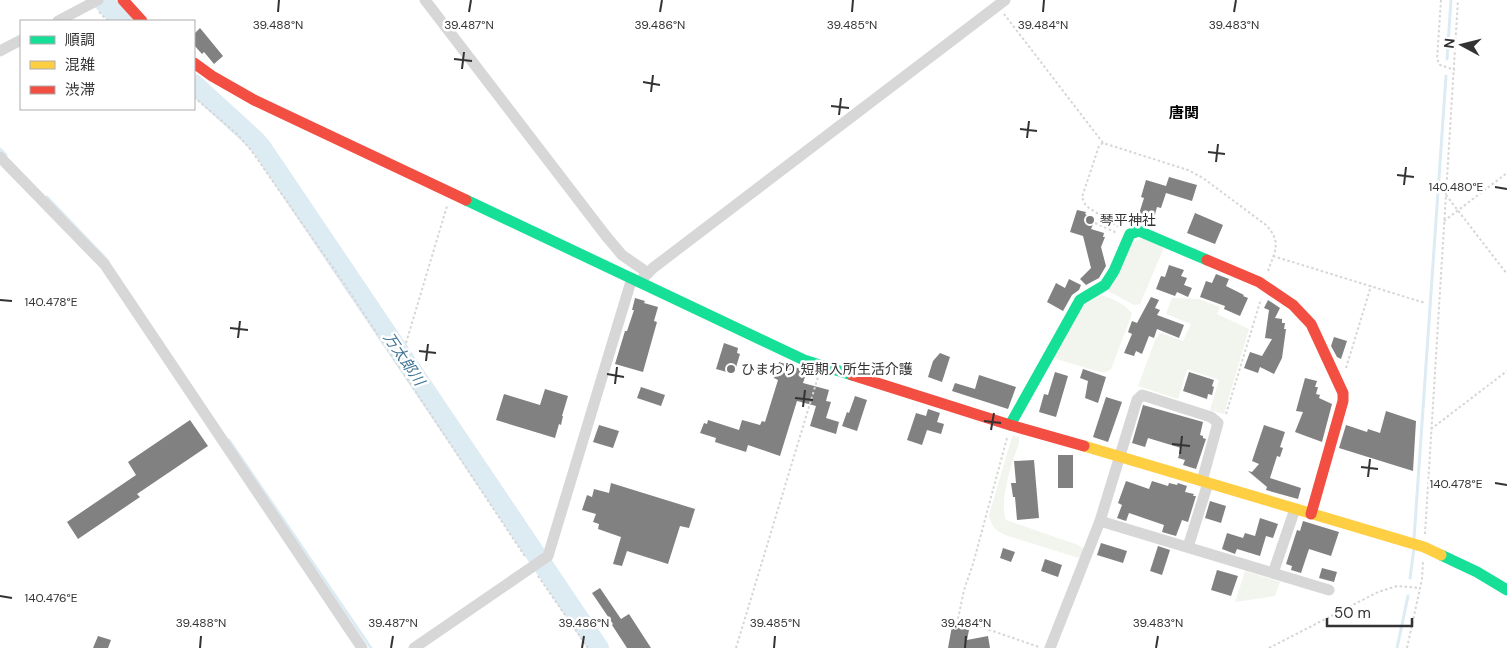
<svg xmlns="http://www.w3.org/2000/svg" width="1507" height="648" font-family="'DM Sans','Noto Sans JP',sans-serif">
<style>
.green{fill:#f1f5ed}
.lines{fill:none;stroke-linecap:round;stroke-linejoin:round}
.stream{stroke:#ddebf3;stroke-width:3}
.river{stroke:#ddebf3;stroke-width:20}
.building{fill:#818181}
.path{stroke:#d6d6d6;stroke-width:2;stroke-dasharray:2.5 2.5;stroke-linecap:butt}
.street{stroke:#d7d7d7;stroke-width:11}
.fast{stroke:#16e098;stroke-width:11}
.slow{stroke:#ffcf43;stroke-width:11}
.jam{stroke:#f24e42;stroke-width:11}
.ticks{fill:none;stroke:#333;stroke-width:2}
.poi-dot{fill:#7a7a7a;stroke:#fff;stroke-width:2}
.labels{text-anchor:middle;stroke-width:5;stroke-linejoin:round;paint-order:stroke}
.poi-label{font-size:14px;fill:#333;stroke:#fff;text-anchor:start}
.neighbourhood-label{font-size:15px;font-weight:bold;fill:#000;stroke:#fff}
.water-label{font-size:15px;font-style:italic;fill:#3f7597;stroke:#fff}
.ticks-label{font-size:12px;text-anchor:middle;fill:#333;stroke:#fff;stroke-width:5;stroke-linejoin:round;paint-order:stroke}
</style>
<rect width="100%" height="100%" fill="#fff"/>
<!-- green -->
<g class="green">
<path d="M1144,238l18,8 1,4 -23,54 -6,1 -26,-14 22,-48z"/>
<path d="M1098,295c11,1 29,10 34,19l-21,55 -5,3h-6l-47,-14 31,-53z"/>
<path d="M1172,298l27,1 21,8 -3,7 32,15 -25,85 -14,-4 9,-30 -32,-11 -9,30 -40,-13 18,-48 5,-5 22,8 8,-17 -25,-10z"/>
<path d="M1014,436l5,1c1,8 -4,16 -6,23 -5,16 -13,45 -7,60l72,25 7,5 -6,8 -71,-22c-12,-5 -16,-8 -19,-21l23,-78z"/>
<path d="M1245,571l35,11 -5,14 -40,6z"/>
</g>
<g class="lines">
<!-- stream -->
<g class="stream">
<path d="M1447,59l4,-59"/>
<path d="M0,149l6,6"/>
<path d="M47,197l61,64"/>
<path d="M229,440l142,208"/>
<path d="M1414,539l32,-463"/>
<path d="M1410,578l4,-30"/>
<path d="M1397,648l11,-52"/>
</g>
<!-- river -->
<g class="river">
<path d="M102,0l20,21"/>
<path d="M194,84l60,55 8,9 337,500"/>
</g>
</g>
<!-- building -->
<g class="building">
<path d="M200,28l23,28 -9,8 -10,-12 -2,2 -8,-9v-11z"/>
<path d="M1169,177l28,8 -5,16 -26,-8 -5,15 -4,-1 -4,15 -15,-5 6,-19 -3,-1 5,-17 20,6z"/>
<path d="M1077,210l9,2 -1,2 9,5 1,1 -4,9 13,4 -1,4h2l-4,10 5,19 -7,12 -13,7 -6,-6 11,-11 -8,-32 -13,-4z"/>
<path d="M1195,213l28,12 -8,19 -28,-11z"/>
<path d="M1169,265l15,5 -3,6 6,2 -3,7 8,3 -4,9 -11,-5 -2,4 -19,-7 5,-13 4,1z"/>
<path d="M1216,274l13,5 -3,7 18,9 -1,1 5,2 -8,18 -16,-7 1,-3 -25,-9 6,-16 6,2z"/>
<path d="M1069,279l12,6 -2,5 -7,5 -9,16 -16,-9 9,-19 9,5z"/>
<path d="M1151,297l8,3 -4,8 5,2 -3,5 27,10 -5,13 -22,-9 -3,9 -5,-2 -7,18 -6,-3 -2,5 -10,-3 8,-19 -4,-2 4,-11 5,2z"/>
<path d="M635,298l10,3 -1,2 14,4 -4,14 3,1 -14,50 -28,-8 10,-33h2l7,-21h-2z"/>
<path d="M1268,300l12,8 -5,10 7,1v4h3l-1,6h2l-4,29 -8,16 -14,-7 -2,6 -14,-5 6,-16 12,4 10,-17 -7,-1 4,-28 -5,-2z"/>
<path d="M1334,337l13,4 -6,18 -4,-2 -6,-11z"/>
<path d="M724,343l14,5 -1,5 3,1 -6,20 -18,-5z"/>
<path d="M940,353l10,4 -8,25 -14,-5 5,-16z"/>
<path d="M779,362l28,9 -4,12 26,7 -3,11 5,1 -5,16 13,4 -3,12 -26,-8 6,-20 -19,-5 -17,55 -32,-11 -2,7 -31,-10 1,-4 -16,-5 4,-10 3,1 1,-4 31,10 3,-10 18,5 2,-4 3,1 13,-42 -4,-2z"/>
<path d="M1083,369l23,8 -8,26 -13,-5 3,-17 -8,-3z"/>
<path d="M1055,372l13,4 -12,41 -17,-5 5,-18 4,1z"/>
<path d="M1189,372l25,8 -2,6 2,1 -2,8 -4,-1 -1,5 -24,-8z"/>
<path d="M979,375l37,12 -8,22 -56,-18 3,-8 20,6z"/>
<path d="M1305,378l12,3 -2,6h3l-2,7 4,1 -1,3 13,6 -10,38 -27,-10 8,-20 -7,-1z"/>
<path d="M641,387l24,8 -4,11 -24,-8z"/>
<path d="M545,389l23,7 -6,20h1l-2,9 -2,-1 -4,14 -59,-18 8,-26 36,11z"/>
<path d="M855,396l12,4 -10,31 -15,-5 5,-14 2,1z"/>
<path d="M1106,397l16,5 -14,40 -15,-5z"/>
<path d="M1143,405l60,17 -3,13 3,1v2l3,1 -10,30 -13,-4 2,-5 -7,-2 3,-10 -33,-10 -3,9 -13,-4z"/>
<path d="M928,409l12,4 -3,9 7,2 -3,10 -14,-4 -5,15 -15,-5 9,-27 10,3z"/>
<path d="M1386,411l30,10 -3,50 -74,-23 7,-23 21,7 1,-3 12,4z"/>
<path d="M190,420l18,26 -71,48 3,3 -62,42 -11,-17 69,-47 -8,-13z"/>
<path d="M599,425l20,6 -6,17 -20,-6z"/>
<path d="M1264,425l21,7 -5,15 3,1 -3,9 -3,-1 -7,22 31,10 -3,11 -32,-9 1,-3 -19,-16 4,1 7,-8 -7,-3z"/>
<rect x="1058" y="455" width="15" height="33"/>
<path d="M1034,460l5,58 -22,2 -2,-23h-2l-2,-14h5l-2,-22z"/>
<path d="M1126,481l23,8 3,-8 16,5 1,-3 8,2 1,-2 9,3 -2,6 9,2 -1,2h3l-8,26 -6,-2 -6,16 -14,-4 2,-7 -35,-12 -3,8 -9,-3 5,-13 -4,-2z"/>
<path d="M611,483l84,26 -6,19 -9,-2 -12,38 -41,-13 -5,15 -9,-2 8,-27 -23,-8 1,-5 -6,-2 3,-8 -14,-4 5,-15 5,2 2,-8 15,4z"/>
<path d="M1210,501l16,5 -5,17 -16,-5z"/>
<path d="M1260,518l18,6 -5,14 -7,-2 -6,20 -23,-7 -2,5 -13,-5 5,-16 16,5 2,-5 10,3z"/>
<path d="M1303,521l36,11 -8,24 -22,-7 -8,24 -10,-3 1,-4 -6,-2 11,-34 3,1z"/>
<path d="M1101,543l26,8 -4,12 -26,-8z"/>
<path d="M1158,546l12,4 -8,25 -12,-4z"/>
<path d="M1003,548l12,4 -4,10 -11,-4z"/>
<path d="M1045,559l17,6 -4,12 -17,-6z"/>
<path d="M1322,568l15,4 -3,10 -15,-4z"/>
<path d="M1217,570l21,6 -7,20 -20,-6z"/>
<path d="M600,588l21,31 8,-5 22,34h-24l-15,-23 1,-1 -21,-31z"/>
<path d="M952,626l17,4 -2,10 21,-4 2,12h-42z"/>
<path d="M98,636l13,4 -3,8h-15z"/>
</g>
<g class="lines">
<!-- path -->
<g class="path">
<path d="M1441,0l-4,59 3,6 15,5"/>
<path d="M99,12l9,9"/>
<path d="M1004,14l99,129"/>
<path d="M194,97l43,37 14,16 92,132 183,276"/>
<path d="M1446,195l61,79"/>
<path d="M1444,221l63,-48"/>
<path d="M1095,223l22,10"/>
<path d="M1119,227l-30,-19 -4,-4 -3,-7 17,-51 4,-3 85,27 15,8 63,47c16,17 9,26 2,46"/>
<path d="M1273,256l152,47"/>
<path d="M406,343l41,-137"/>
<path d="M1346,368l25,-82"/>
<path d="M1226,414l35,-115"/>
<path d="M1431,429l76,-58"/>
<path d="M1007,438l-34,126 -9,26 -6,29 81,28"/>
<path d="M1425,534l33,-534"/>
<path d="M538,576l50,72"/>
<path d="M736,648l82,-271"/>
<path d="M1269,648l109,-56 19,-6 23,2"/>
<path d="M1407,648l15,-69 1,-18"/>
</g>
<!-- street -->
<g class="street">
<path d="M425,0l181,236 16,19 26,18"/>
<path d="M58,21l40,-21"/>
<path d="M0,51l21,-11"/>
<path d="M0,157l105,108 257,383"/>
<path d="M639,282l14,-14 352,-268"/>
<path d="M1100,521l229,69"/>
<path d="M1188,547l20,-64"/>
<path d="M1273,573l22,-64"/>
<path d="M414,648l134,-92 84,-278"/>
<path d="M1050,648l50,-127 37,-121 5,-5 69,22 7,6 -16,58"/>
</g>
<!-- fast -->
<g class="fast">
<path d="M466,200l338,160 48,15"/>
<path d="M1010,425l70,-125 25,-15 9,-14 16,-37 9,-3 68,29"/>
<path d="M1441,555l36,17 30,18"/>
</g>
<!-- slow -->
<path class="slow" d="M1084,446l340,101 17,8"/>
<!-- jam -->
<g class="jam">
<path d="M123,0l19,21"/>
<path d="M194,63l18,13 42,24 212,100"/>
<path d="M1207,260l52,22 34,23 18,19 32,69v8l-32,113"/>
<path d="M852,375l158,50 74,21"/>
</g>
</g>
<!-- ticks -->
<path class="ticks" d="M278,12l1,-12M469,12l2,-12M660,12l2,-12M852,12l1,-12M1043,12l1,-12M1234,12l2,-12M454,59l18,2M462,69l2,-17M643,82l17,3M651,92l2,-17M831,106l18,2M839,115l2,-17M1020,129l17,2M1027,138l2,-17M1208,152l17,2M1216,162l2,-18M1397,175l17,2M1404,185l2,-18M1495,187l12,2M0,300l12,1M230,328l18,2M238,338l2,-17M419,351l17,2M426,361l2,-17M607,374l17,3M615,384l2,-17M795,398l18,2M803,407l2,-17M984,421l17,2M991,430l3,-17M1172,444l18,2M1180,454l2,-18M1361,467l17,2M1368,477l2,-18M1495,483l12,2M0,596l12,2M200,648l1,-12M391,648l2,-12M582,648l2,-12M774,648l1,-12M965,648l1,-12M1156,648l2,-12"/>
<!-- markers -->
<g class="poi-dot">
<circle cx="1090" cy="220" r="5"/>
<circle cx="731" cy="369" r="5"/>
</g>
<g class="labels">
<!-- poi labels -->
<g class="poi-label">
<text x="1100" y="225">琴平神社</text>
<text x="741" y="374">ひまわり 短期入所生活介護</text>
</g>
<!-- neighbourhood labels -->
<g class="neighbourhood-label">
<text x="1184" y="118">唐関</text>
</g>
<!-- water labels -->
<g class="water-label">
<text transform="translate(404 359) rotate(56)" y="5">万太郎川</text>
</g>
</g>
<g class="ticks-label">
<text x="278" y="29">39.488°N</text>
<text x="469" y="29">39.487°N</text>
<text x="660" y="29">39.486°N</text>
<text x="852" y="29">39.485°N</text>
<text x="1043" y="29">39.484°N</text>
<text x="1234" y="29">39.483°N</text>
<text x="1456" y="191">140.480°E</text>
<text x="51" y="306">140.478°E</text>
<text x="1456" y="488">140.478°E</text>
<text x="51" y="602">140.476°E</text>
<text x="201" y="627">39.488°N</text>
<text x="393" y="627">39.487°N</text>
<text x="584" y="627">39.486°N</text>
<text x="775" y="627">39.485°N</text>
<text x="966" y="627">39.484°N</text>
<text x="1158" y="627">39.483°N</text>
</g>
<!-- legend -->
<rect x="20" y="20" width="175" height="90" fill="#ffffff" stroke="#adadad"/>
<rect x="30" y="36" width="25" height="8" fill="#16e098" stroke="#adadad"/>
<text x="65" y="45" font-size="15" fill="#333333">順調</text>
<rect x="30" y="61" width="25" height="8" fill="#ffcf43" stroke="#adadad"/>
<text x="65" y="70" font-size="15" fill="#333333">混雑</text>
<rect x="30" y="86" width="25" height="8" fill="#f24e42" stroke="#adadad"/>
<text x="65" y="95" font-size="15" fill="#333333">渋滞</text>
<!-- north arrow -->
<g transform="translate(1462 45) rotate(277)" stroke="#ffffff" stroke-width="4" paint-order="stroke">
<path d="M0-4L9 19L0 12L-9 19Z" fill="#333333"/>
<text y="-8" font-size="14" font-weight="bold" text-anchor="middle" fill="#333333">N</text>
</g>
<!-- scale -->
<path d="M1327 618v8h85v-8" fill="none" stroke="#333333" stroke-width="2.5"/>
<text x="1334" y="618" font-size="15" fill="#333333" stroke="#ffffff" stroke-width="4" paint-order="stroke">50 m</text>
</svg>
